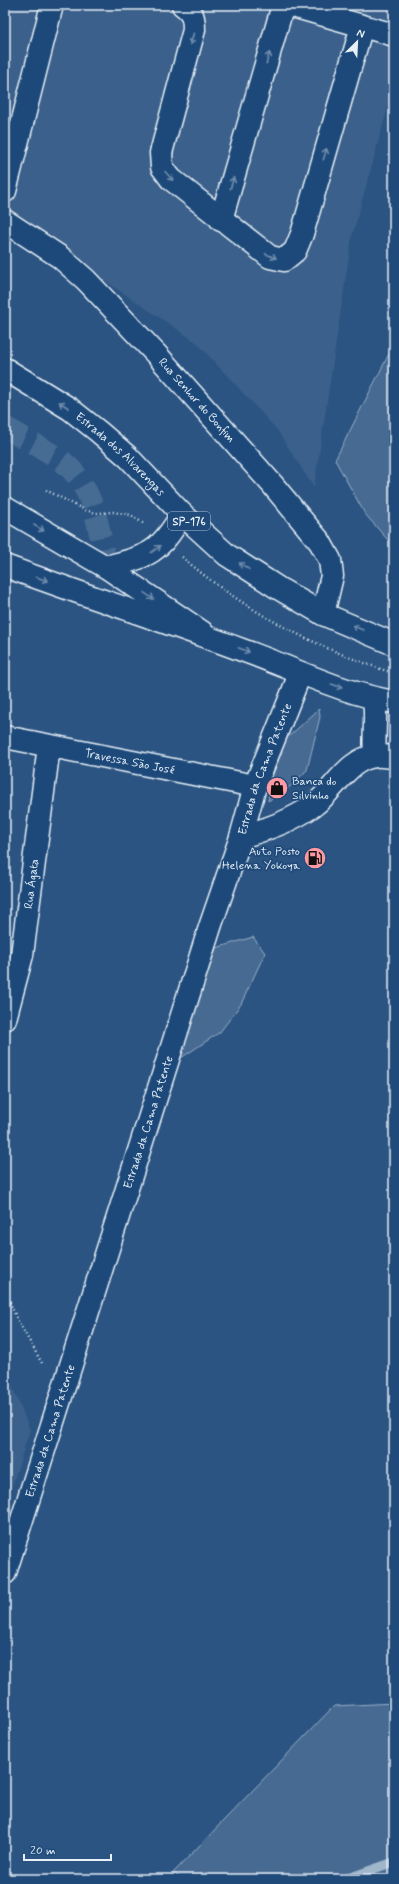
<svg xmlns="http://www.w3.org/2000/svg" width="399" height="1884" font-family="Mynerve,sans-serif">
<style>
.built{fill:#3a608b}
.green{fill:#476b93;stroke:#98aec6}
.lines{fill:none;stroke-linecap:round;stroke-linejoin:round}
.stream{stroke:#a0b6cb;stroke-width:9}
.minor-tunnel{stroke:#476c94;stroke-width:22;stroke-dasharray:22 11;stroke-linecap:butt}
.minor-casing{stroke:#e8f1f8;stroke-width:25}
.major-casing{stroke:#e8f1f8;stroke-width:25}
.path{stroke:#e8f1f8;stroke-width:2.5;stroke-dasharray:1 3;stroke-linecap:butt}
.minor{stroke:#1f4a7a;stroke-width:22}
.major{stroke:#1f4a7a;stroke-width:22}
.oneway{stroke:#6f8dac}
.labels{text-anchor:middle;stroke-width:3.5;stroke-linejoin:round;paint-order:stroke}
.shield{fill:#1f4a7a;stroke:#acbfd2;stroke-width:1}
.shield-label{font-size:11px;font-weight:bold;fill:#e8f1f8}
.street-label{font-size:12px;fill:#e8f1f8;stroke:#1f4a7a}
.poi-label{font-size:12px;fill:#e8f1f8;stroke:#1f4a7a;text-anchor:start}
</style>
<rect width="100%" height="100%" fill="#2b5482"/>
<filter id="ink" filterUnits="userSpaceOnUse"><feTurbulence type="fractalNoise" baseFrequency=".025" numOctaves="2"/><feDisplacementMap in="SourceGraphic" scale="8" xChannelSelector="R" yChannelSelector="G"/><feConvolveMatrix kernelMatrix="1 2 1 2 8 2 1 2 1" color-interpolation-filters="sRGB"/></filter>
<g filter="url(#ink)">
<!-- built -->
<g class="built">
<path d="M5,5h389v80l-42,152 -38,251 -37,-58 -81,-88 -191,-128z"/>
<path d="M5,1368l25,62 -25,78z"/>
</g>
<!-- green -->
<g class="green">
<path d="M394,344v203l-29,-33 -30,-54z"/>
<path d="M319,709l1,8 -13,53 -16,16 -23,15 3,-21 15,-41z"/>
<path d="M253,937l12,16 -24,51 -21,28 -42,28 38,-112z"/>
<path d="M394,1703v176h-211l-10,-6 161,-167z"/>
</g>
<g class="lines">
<!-- stream -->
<path class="stream" d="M345,1879l49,-17"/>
<!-- minor-tunnel -->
<path class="minor-tunnel" d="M5,427c18,11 36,20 53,31 36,25 41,69 48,109"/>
<!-- minor casing -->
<g class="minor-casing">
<g id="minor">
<path d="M183,5c10,7 11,13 11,25l-33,123 1,14 9,12 99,78 14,3 11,-9 7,-17 60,-208"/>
<path d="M289,5l105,30"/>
<path d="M5,191l47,-186"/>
<path d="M221,220l62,-215"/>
<path id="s1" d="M5,221l55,36 26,23 71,75 115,129 48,58 10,18 2,16 -9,38"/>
<path d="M5,508l101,59 96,65"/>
<path d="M106,567c43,-10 54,-15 76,-53"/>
<path d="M374,699c3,19 -1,37 1,57"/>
<path id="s2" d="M5,737l250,49"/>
<path d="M241,837c26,-8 51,-16 73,-32 20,-14 34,-47 62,-49 5,-1 12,1 18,1"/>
<path id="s3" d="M5,1019l17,-64 27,-209"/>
<path id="s4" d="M5,1573l205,-646 31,-90 14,-51 45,-112"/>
</g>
</g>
<!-- major casing -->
<g class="major-casing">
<g id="major">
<path id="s5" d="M5,369l65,40 29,23 29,25 54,57 45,41 51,33 45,26 71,30"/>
<path d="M5,566c79,29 159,55 237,84 51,18 99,43 152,52"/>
</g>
</g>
<!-- path -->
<g class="path">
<path d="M46,490l39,20 11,3 18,-1 17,3 13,9"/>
<path d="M182,557c61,53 132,90 208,115"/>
<path d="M5,1291l12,28 26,46"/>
</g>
<!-- minor -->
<use href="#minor" class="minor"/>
<!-- major -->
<use href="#major" class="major"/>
</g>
<!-- one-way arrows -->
<defs><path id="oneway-shaft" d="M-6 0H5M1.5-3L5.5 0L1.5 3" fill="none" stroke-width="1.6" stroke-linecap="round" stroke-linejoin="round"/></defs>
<g class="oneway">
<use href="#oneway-shaft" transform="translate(192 39) rotate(105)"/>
<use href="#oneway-shaft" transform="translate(268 58) rotate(-74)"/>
<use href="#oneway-shaft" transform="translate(325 154) rotate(-74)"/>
<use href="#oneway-shaft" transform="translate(169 176) rotate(48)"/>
<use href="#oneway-shaft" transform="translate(232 183) rotate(-74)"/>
<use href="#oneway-shaft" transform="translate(271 256) rotate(23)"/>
<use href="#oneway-shaft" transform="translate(64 405) rotate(-147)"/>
<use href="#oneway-shaft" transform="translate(39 528) rotate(30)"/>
<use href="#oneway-shaft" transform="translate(156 549) rotate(-36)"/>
<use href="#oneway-shaft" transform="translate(244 566) rotate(-146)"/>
<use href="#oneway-shaft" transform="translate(42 579) rotate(20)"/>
<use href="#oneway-shaft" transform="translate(149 596) rotate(34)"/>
<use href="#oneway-shaft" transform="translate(358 628) rotate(-157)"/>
<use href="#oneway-shaft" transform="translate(244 650) rotate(21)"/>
<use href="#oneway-shaft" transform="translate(337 686) rotate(19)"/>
</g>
</g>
<!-- icons -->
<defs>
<g id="shop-disc" transform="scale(1.15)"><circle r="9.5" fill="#ff9aa2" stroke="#1f4a7a"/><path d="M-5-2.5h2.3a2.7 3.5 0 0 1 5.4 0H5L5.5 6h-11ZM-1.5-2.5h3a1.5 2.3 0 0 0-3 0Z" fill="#111"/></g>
<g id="fuel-disc" transform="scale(1.15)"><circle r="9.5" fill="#ff9aa2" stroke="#1f4a7a"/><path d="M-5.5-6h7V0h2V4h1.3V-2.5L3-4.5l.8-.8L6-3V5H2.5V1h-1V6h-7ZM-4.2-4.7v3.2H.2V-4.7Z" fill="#111"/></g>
</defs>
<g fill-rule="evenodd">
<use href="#shop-disc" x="277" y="788"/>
<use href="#fuel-disc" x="315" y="858"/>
</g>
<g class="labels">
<!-- shield labels -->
<rect class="shield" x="168" y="512" width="42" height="18" rx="3"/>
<g class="shield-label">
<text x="189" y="525">SP-176</text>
</g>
<!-- street labels -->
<g class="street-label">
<text dy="4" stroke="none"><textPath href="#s1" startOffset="264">Rua Senhor do Bonfim</textPath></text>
<text dy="4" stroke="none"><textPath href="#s5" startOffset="144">Estrada dos Alvarengas</textPath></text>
<text dy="4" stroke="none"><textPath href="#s2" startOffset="127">Travessa São José</textPath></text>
<text dy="4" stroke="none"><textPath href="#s4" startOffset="845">Estrada da Cama Patente</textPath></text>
<text dy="4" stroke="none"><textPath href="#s3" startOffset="138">Rua Ágata</textPath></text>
<text dy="4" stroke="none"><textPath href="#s4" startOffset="473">Estrada da Cama Patente</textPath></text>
<text dy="4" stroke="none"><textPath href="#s4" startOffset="149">Estrada da Cama Patente</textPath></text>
</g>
<!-- poi labels -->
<g class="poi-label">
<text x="292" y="785">Banca do<tspan x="292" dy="14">Silvinho</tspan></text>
<text x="300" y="855" text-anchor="end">Auto Posto<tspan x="300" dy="14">Helena Yokoya</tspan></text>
</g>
</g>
<!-- margin -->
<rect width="399" height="1884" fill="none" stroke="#1f4a7a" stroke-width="20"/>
<rect x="10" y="10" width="379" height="1864" fill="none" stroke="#e8f1f8" stroke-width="1.5" filter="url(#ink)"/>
<!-- north arrow -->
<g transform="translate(357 42) rotate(24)" stroke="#1f4a7a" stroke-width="3" paint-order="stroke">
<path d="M0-3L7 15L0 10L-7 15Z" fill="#e8f1f8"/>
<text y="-6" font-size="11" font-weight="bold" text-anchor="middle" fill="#e8f1f8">N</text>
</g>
<!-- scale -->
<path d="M24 1854v6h87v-6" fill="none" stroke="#e8f1f8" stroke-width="2"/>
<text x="30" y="1854" font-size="12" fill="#e8f1f8" stroke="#1f4a7a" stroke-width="3" paint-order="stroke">20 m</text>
</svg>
